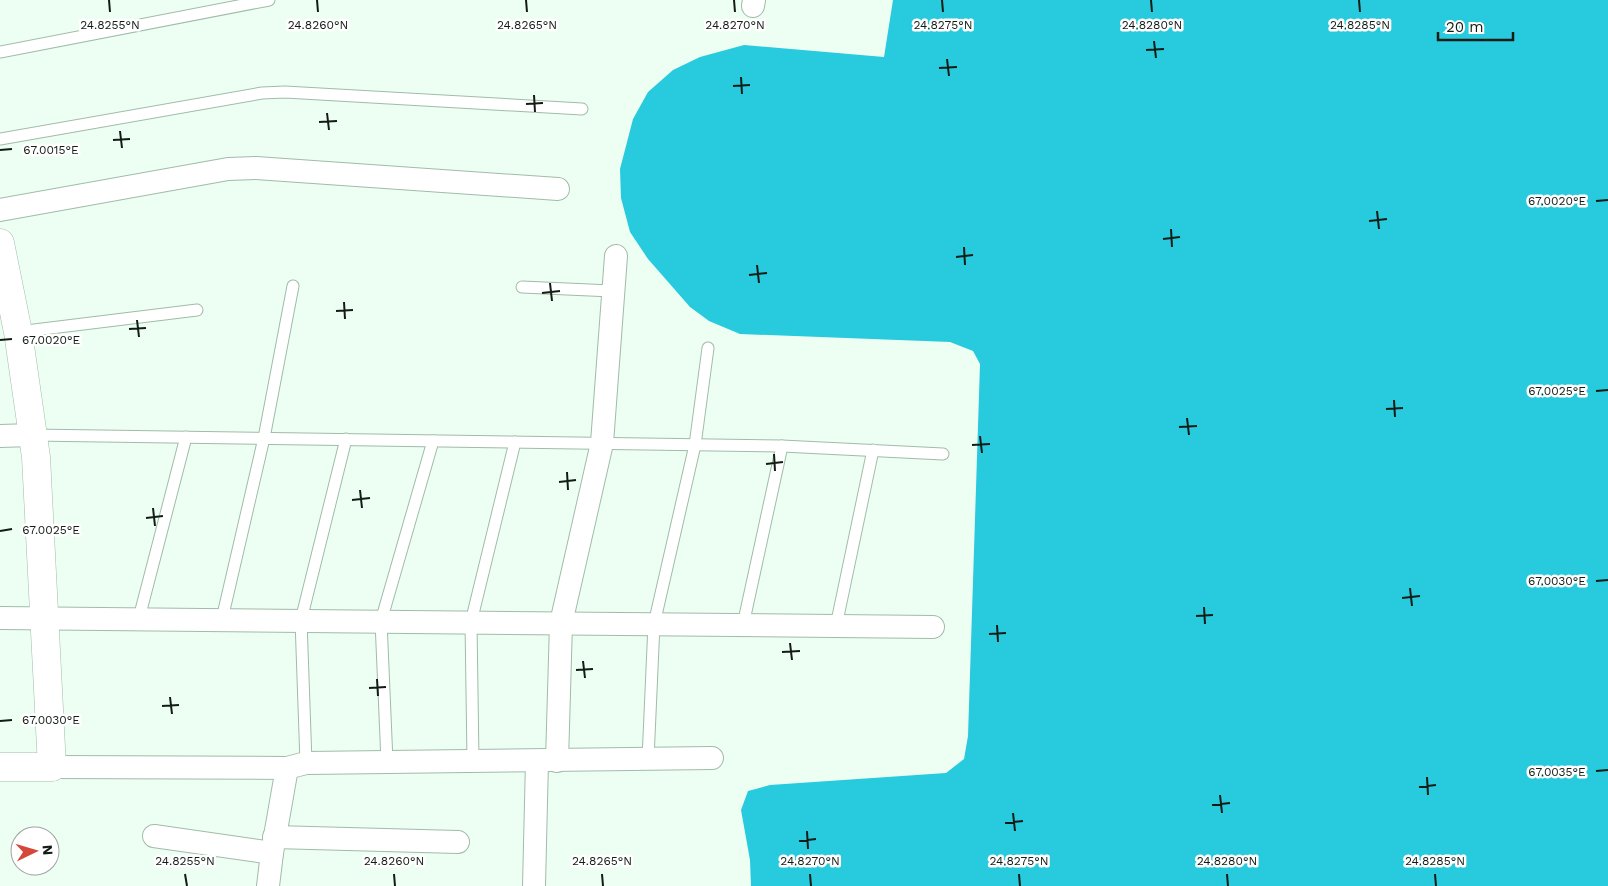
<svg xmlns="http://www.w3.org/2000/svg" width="1608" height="886" font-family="'Work Sans',sans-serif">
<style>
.water{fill:#27cbdd}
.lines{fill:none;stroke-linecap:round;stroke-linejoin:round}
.service-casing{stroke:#a1bba9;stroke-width:13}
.minor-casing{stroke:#a1bba9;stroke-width:24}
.tertiary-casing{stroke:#a1bba9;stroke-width:29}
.service{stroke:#fff;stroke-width:11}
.minor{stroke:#fff;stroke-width:22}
.tertiary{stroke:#fff;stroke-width:28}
.ticks{fill:none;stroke:#121c15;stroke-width:2}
.ticks-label{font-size:12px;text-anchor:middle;fill:#121c15;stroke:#fff;stroke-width:5;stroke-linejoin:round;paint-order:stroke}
</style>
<rect width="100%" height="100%" fill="#edfef3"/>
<!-- water -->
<path class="water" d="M893,0h715v886h-857l-1,-26 -9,-50 7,-19 22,-6 176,-12 18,-14 4,-23 12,-372 -7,-13 -23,-9 -210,-8 -31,-13 -19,-14 -42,-48 -18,-27 -9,-34 -1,-29 13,-50 15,-27 25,-22 27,-13 44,-12 140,12z"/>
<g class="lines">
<!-- service casing -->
<g class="service-casing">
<g id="service">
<path d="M0,52l269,-52"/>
<path d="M0,139l262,-46 23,-1 297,17"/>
<path d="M522,287l90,4"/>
<path d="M18,332l179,-22"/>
<path d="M32,435l750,11 161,8"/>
<path d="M139,618l47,-181"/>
<path d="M222,619l42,-181 29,-152"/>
<path d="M743,625l39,-179"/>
<path d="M836,626l37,-176"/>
<path d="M648,759l6,-135 41,-179 13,-97"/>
<path d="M473,761l-2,-139 44,-180"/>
<path d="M387,762l-6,-141 52,-180"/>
<path d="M306,763l-5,-143 45,-181"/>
</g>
</g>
<!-- minor casing -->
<g class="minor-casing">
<g id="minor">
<path d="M753,6l1,-6"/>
<path d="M0,210l228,-41 28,-1 302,21"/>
<path d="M0,436l32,-1"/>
<path d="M0,618l933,9"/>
<path d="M557,761l4,-138 41,-180 14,-187"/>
<path d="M52,767l235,1 19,-5 406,-5"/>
<path d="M154,836l118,17"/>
<path d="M274,837l184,5"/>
<path d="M268,886l4,-33 15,-85"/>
<path d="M534,886l3,-125"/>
</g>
</g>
<!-- tertiary casing -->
<g class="tertiary-casing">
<path id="tertiary" d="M0,243l18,89 18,125 16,310h-52"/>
</g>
<!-- service -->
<use href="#service" class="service"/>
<!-- minor -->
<use href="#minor" class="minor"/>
<!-- tertiary -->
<use href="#tertiary" class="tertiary"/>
</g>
<!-- ticks -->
<path class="ticks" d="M109,0l1,12M317,0l1,12M526,0l1,12M734,0l1,12M942,0l1,12M1151,0l1,12M1359,0l1,12M1154,41l2,17M1146,50l18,-1M947,59l2,17M939,68l18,-1M741,77l1,17M733,86l17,-1M534,95l1,17M526,104l17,-1M327,113l2,17M319,122l18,-1M120,131l2,17M113,140l17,-1M0,150l12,-1M1596,201l12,-1M1377,211l2,18M1369,221l18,-2M1171,229l1,18M1163,239l17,-2M964,247l1,18M956,257l17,-2M757,265l2,18M749,275l18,-2M550,283l2,18M542,293l18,-2M344,302l1,17M336,311l17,-1M137,320l2,17M129,329l17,-1M0,340l12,-1M1596,391l12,-1M1394,400l1,17M1386,409l17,-1M1187,418l2,17M1179,427l18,-1M980,436l2,17M972,445l18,-1M774,454l1,17M766,464l17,-2M567,472l1,18M559,482l17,-2M360,490l2,18M352,500l18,-2M153,508l2,18M146,518l17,-2M0,531l12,-2M1596,581l12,-1M1410,588l2,18M1402,598l18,-2M1204,607l1,17M1196,616l17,-1M997,625l1,17M989,634l17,-1M790,643l2,17M782,652l18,-1M583,661l2,17M576,670l17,-1M377,679l1,17M369,688l17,-1M170,697l2,17M162,706l17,-1M0,721l12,-1M1596,771l12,-1M1427,777l1,18M1419,787l17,-2M1220,795l2,18M1212,805l18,-2M1013,813l2,18M1005,823l18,-2M807,831l1,18M799,841l17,-2M185,874l2,12M394,874l1,12M602,874l1,12M810,874l1,12M1019,874l1,12M1227,874l1,12M1435,874l1,12"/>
<g class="ticks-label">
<text x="110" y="29">24.8255°N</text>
<text x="318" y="29">24.8260°N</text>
<text x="527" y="29">24.8265°N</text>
<text x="735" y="29">24.8270°N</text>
<text x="943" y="29">24.8275°N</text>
<text x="1152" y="29">24.8280°N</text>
<text x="1360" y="29">24.8285°N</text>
<text x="51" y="154">67.0015°E</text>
<text x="1557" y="205">67.0020°E</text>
<text x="51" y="344">67.0020°E</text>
<text x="1557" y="395">67.0025°E</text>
<text x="51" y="534">67.0025°E</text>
<text x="1557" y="585">67.0030°E</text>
<text x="51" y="724">67.0030°E</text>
<text x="1557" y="776">67.0035°E</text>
<text x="185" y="865">24.8255°N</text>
<text x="394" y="865">24.8260°N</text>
<text x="602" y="865">24.8265°N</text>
<text x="810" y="865">24.8270°N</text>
<text x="1019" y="865">24.8275°N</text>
<text x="1227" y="865">24.8280°N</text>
<text x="1435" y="865">24.8285°N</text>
</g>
<!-- north arrow -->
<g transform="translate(35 851) rotate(85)"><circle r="24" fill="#ffffff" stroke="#a0a4a1"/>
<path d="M0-4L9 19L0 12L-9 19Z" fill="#d44739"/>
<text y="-8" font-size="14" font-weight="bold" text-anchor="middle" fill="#121c15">N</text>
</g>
<!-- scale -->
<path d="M1438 32v8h75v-8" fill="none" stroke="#121c15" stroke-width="2.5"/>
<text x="1446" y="32" font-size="15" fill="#121c15" stroke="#ffffff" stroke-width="4" paint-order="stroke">20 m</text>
</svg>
